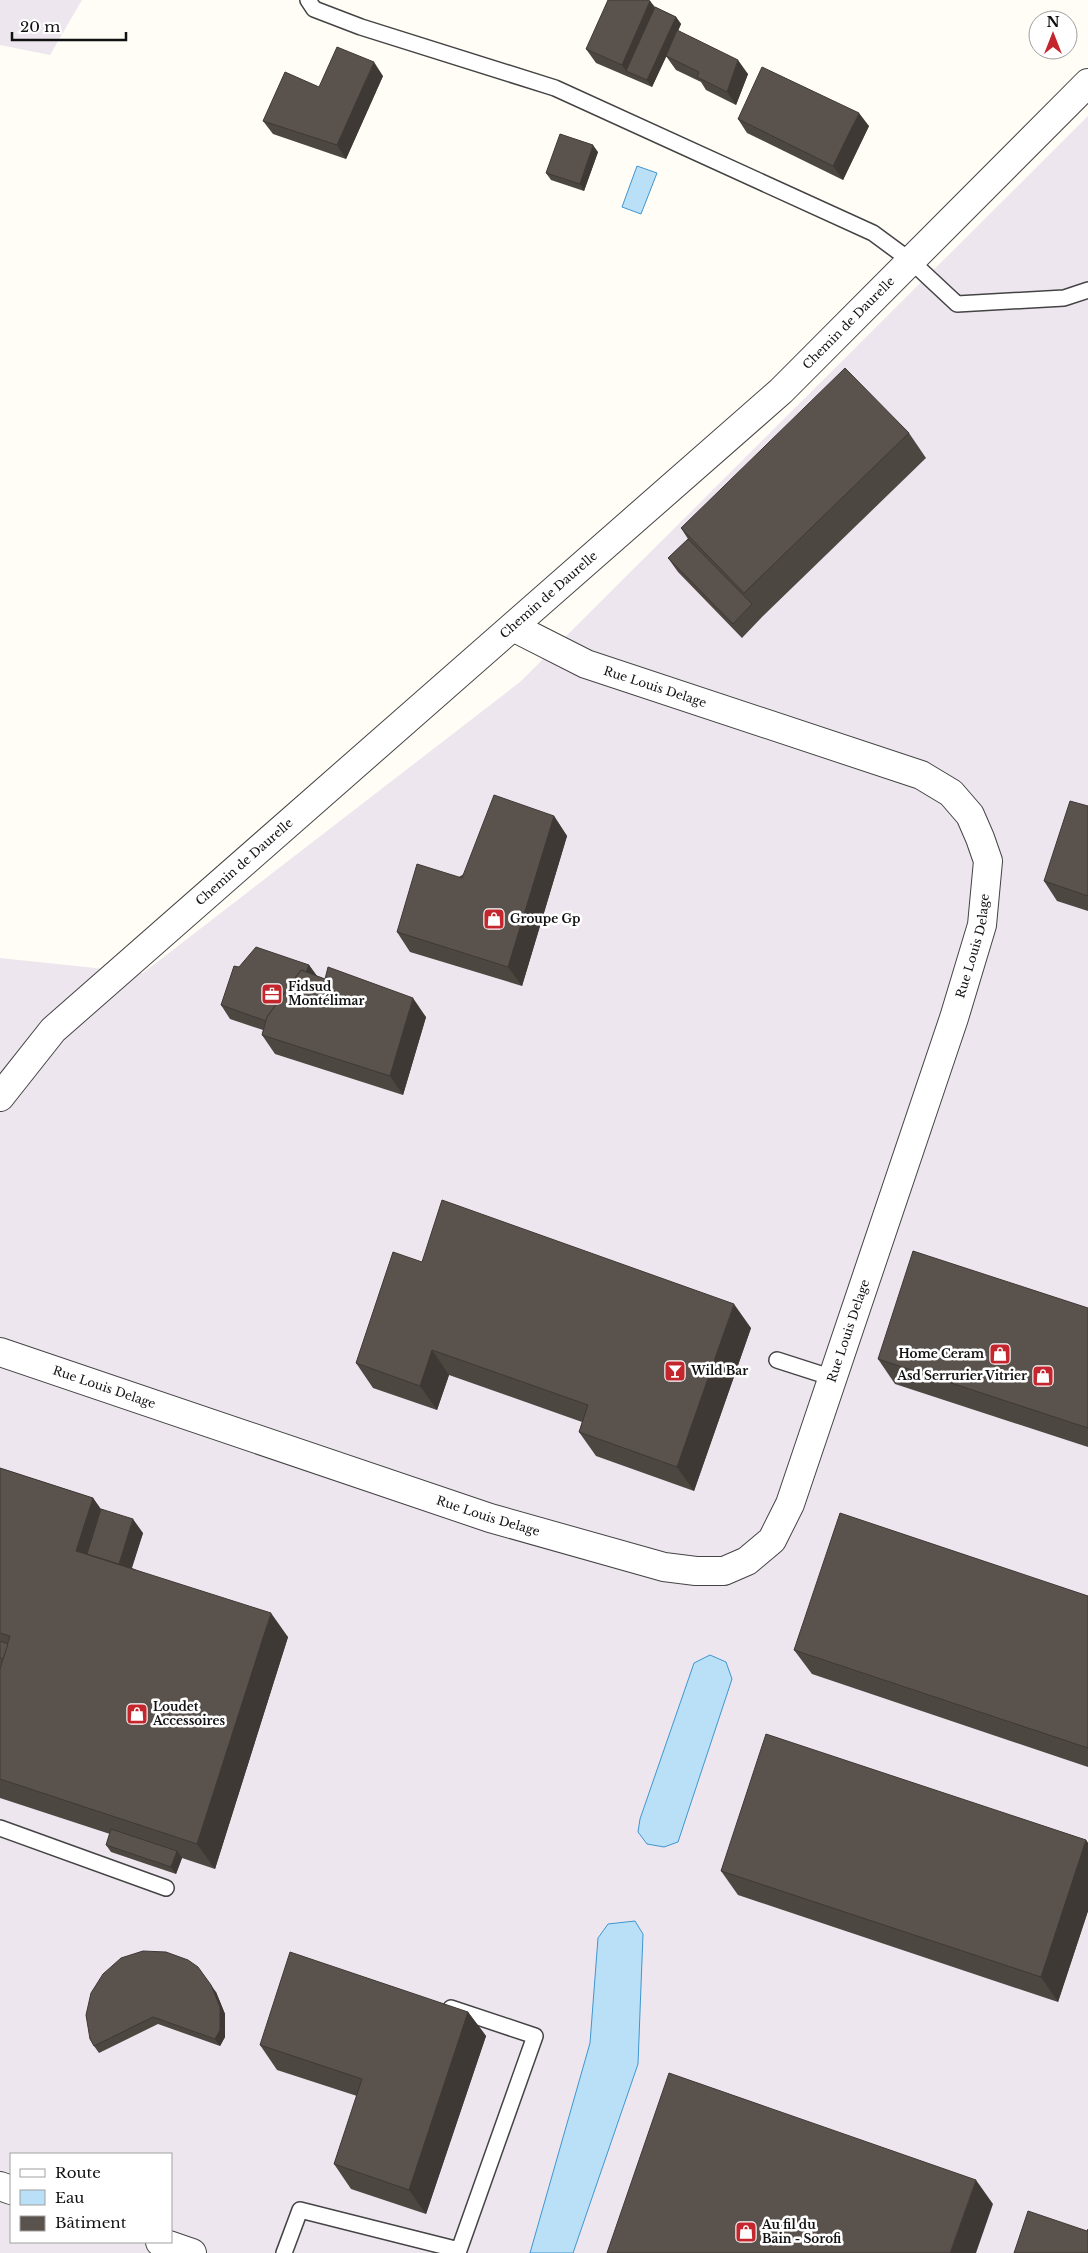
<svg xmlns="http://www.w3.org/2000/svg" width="1088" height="2253" font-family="'Libre Baskerville',serif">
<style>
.industrial{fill:#eee6ef;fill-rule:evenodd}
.water{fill:#b9e0f7;stroke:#3f96cf}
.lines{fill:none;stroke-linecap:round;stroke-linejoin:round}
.lane-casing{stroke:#444;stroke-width:18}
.street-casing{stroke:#444;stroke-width:30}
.lane{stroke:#fff;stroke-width:15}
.street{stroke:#fff;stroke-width:28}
.wall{fill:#4d4742}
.shaded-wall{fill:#3f3936}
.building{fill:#5a524d;stroke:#3f3936}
.labels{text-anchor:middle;stroke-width:5;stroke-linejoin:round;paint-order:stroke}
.street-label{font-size:12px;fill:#111;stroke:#fff}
.poi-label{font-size:12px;font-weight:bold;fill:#111;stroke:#fff;text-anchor:start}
</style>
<rect width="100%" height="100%" fill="#fffdf5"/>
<!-- industrial -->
<g class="industrial">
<path d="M0,0h82l-32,55 -50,-10z"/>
<path d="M1088,116v2137h-1088v-1295l143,15 377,-291zM11,2154h160v88h-160z"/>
</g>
<!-- water -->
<g class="water">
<path d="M637,166l20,7 -16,41 -19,-7z"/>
<path d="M710,1655l16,7 6,17 -54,163 -14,5 -17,-3 -9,-12 2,-13 54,-156z"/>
<path d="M635,1921l8,13 -5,130 -65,189h-43l60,-210 8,-105 10,-14z"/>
</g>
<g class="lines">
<!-- lane casing -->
<g class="lane-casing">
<g id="lane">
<path d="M308,0l6,9 47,18 194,61 318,145 38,28 46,43 107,-6 24,-8"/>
<path d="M777,1360l56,18"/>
<path d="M0,1828l166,60"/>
<path d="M284,2253l16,-43 159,40 76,-214 -84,-28"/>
</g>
</g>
<!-- street casing -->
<g class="street-casing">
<g id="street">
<path id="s1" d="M0,1097l53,-67 728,-639 307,-308"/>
<path id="s2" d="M0,1352l490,166 174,49 32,4h28l23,-10 25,-21 18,-36 164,-486 28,-93 6,-64 -8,-23 -10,-23 -19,-22 -30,-18 -335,-111 -73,-37"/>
<path d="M0,2186l11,4"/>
<path d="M160,2242l32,11"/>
</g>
</g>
<!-- lane -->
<use href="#lane" class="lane"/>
<!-- street -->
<use href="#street" class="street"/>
</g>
<!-- wall -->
<g class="wall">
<path d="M650,1l5,6 21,10 5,7 -3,7 70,43 -12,31 -30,-15 -5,-8 -25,-12 -10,-14 1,-1 -15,32 -56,-24 -10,-14z"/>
<path d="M383,76l-37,83 -73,-25 -10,-13 56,-34z"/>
<path d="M738,119l131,7 -26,54 -96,-47z"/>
<path d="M598,152l-14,39 -33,-11 -5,-7z"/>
<path d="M909,433l17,25 -164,159 -20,21 -64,-66 -10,-14 20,-19 -7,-11z"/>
<path d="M1088,806v105l-31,-10 -13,-20z"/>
<path d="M554,816l13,20 -45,150 -112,-34 -13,-20 62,-55z"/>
<path d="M309,965l8,11 109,41 -23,78 -128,-41 -13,-19 1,-5 -33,-11 -9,-14 18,-38z"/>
<path d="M422,1262l329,66 -57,163 -98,-35 -17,-24 3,-10 -133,-47 -12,35 -64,-22 -17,-25z"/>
<path d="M1088,1308v139l-193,-63 -17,-25z"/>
<path d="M0,1468l93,30 8,11 42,24 -11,35 156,69 -73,232 -33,-11 -6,16 -65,-22 -5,-7 4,-11 -110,-36z"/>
<path d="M1088,1596v171l-276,-93 -18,-24z"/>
<path d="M1086,1840l2,3v68l-30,91 -320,-107 -17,-24z"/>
<path d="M216,1992l9,22v23l-5,9 -62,-22 -59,29 -5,-7 -3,-53z"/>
<path d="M468,2012l18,24 -60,178 -75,-25 -17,-25 23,-68 -80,-26 -17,-25z"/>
</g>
<!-- shaded-wall -->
<g class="shaded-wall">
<path d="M650,1l9,13 -33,57 -4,-6z"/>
<path d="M676,17l5,7 -29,63 -5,-7z"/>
<path d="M738,60l10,14 -12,31 -9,-13z"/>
<path d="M374,62l9,14 -37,83 -9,-14z"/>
<path d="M859,113l10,13 -26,54 -10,-14z"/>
<path d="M593,145l5,7 -14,39 -4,-7z"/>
<path d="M554,816l13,20 -45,150 -14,-19z"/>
<path d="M309,965l10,14 -38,58z"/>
<path d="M413,998l13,19 -23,78 -13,-19z"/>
<path d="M734,1304l17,24 -57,163 -17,-24z"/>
<path d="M432,1350l17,25 -12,35 -17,-24z"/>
<path d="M93,1498l17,25 -13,43 -21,-15z"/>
<path d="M133,1519l10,14 -17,52 -9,-13z"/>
<path d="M271,1613l17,24 -73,232 -18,-25z"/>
<path d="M1086,1840l2,3v68l-30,91 -17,-25z"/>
<path d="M177,1851l5,7 -6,16 -5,-7z"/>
<path d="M211,1985l5,7 9,22v23l-5,9 -5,-7z"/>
<path d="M468,2012l18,24 -60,178 -17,-24z"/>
<path d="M976,2180l17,24 -17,49h-26z"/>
</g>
<!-- building -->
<g class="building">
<path d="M608,0h40l2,1 -28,64 -36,-16z"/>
<path d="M655,7l21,10 -29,63 -21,-9z"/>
<path d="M677,30l61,30 -11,32 -30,-15 2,-5 -33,-16z"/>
<path d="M337,47l37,15 -37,83 -74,-24 22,-49 34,15z"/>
<path d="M762,67l97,46 -26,53 -95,-47z"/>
<path d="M560,134l33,11 -13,39 -34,-11z"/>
<path d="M845,368l64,65 -165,160 -63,-65z"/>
<path d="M688,539l64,65 -19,20 -65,-66z"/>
<path d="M494,795l60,21 -46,151 -111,-35 20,-68 45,14z"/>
<path d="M1070,801l18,5v90l-44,-15z"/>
<path d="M256,947l53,18 -3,7 -5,-2 -34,47 -1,4 -45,-16 13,-39 5,1z"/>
<path d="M328,967l85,31 -23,78 -128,-41 5,-18 34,-47 24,9z"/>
<path d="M442,1200l292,104 -57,163 -98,-35 9,-27 -156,-55 -12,36 -64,-23 37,-111 29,10z"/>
<path d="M913,1251l175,57v120l-210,-69z"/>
<path d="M0,1468l93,30 -17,53 195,62 -74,231 -197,-65v-110l10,-33 -10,-3z"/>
<path d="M101,1509l32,10 -14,45 -32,-10z"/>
<path d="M840,1513l248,83v152l-294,-98z"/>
<path d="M0,1641l8,3 -5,15 -3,-1z"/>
<path d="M766,1734l320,106 -45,137 -320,-106z"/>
<path d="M111,1829l66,22 -6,16 -65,-22z"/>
<path d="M143,1951l23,1 22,8 10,7 13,18 9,22v23l-5,9 -62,-22 -59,29 -4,-7 -4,-24 5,-22 12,-19 18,-16z"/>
<path d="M290,1952l178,60 -59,178 -75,-26 28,-85 -102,-34z"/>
<path d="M669,2073l307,107 -26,73h-343z"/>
<path d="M1028,2211l59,20 1,-2v24h-74z"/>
</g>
<!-- icons -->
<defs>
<g id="shop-square" transform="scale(1.125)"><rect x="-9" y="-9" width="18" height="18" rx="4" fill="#c4262e" stroke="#fff"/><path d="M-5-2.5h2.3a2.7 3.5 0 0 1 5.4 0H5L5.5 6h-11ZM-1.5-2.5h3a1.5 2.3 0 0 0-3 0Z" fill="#fff"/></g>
<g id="office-square" transform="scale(1.125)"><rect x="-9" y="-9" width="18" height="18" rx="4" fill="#c4262e" stroke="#fff"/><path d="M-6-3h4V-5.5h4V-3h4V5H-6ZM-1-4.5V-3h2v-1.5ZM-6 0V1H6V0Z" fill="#fff"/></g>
<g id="bar-square" transform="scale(1.125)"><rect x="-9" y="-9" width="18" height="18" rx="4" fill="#c4262e" stroke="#fff"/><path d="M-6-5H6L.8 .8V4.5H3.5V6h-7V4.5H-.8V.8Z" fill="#fff"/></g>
</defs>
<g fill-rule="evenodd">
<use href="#shop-square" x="494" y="919"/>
<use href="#office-square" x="272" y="994"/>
<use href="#shop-square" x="1000" y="1354"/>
<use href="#bar-square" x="675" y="1371"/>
<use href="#shop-square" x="1043" y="1376"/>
<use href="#shop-square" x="137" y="1714"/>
<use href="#shop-square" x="746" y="2232"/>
</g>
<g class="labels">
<!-- street labels -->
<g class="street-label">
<text dy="4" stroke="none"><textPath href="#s1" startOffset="1150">Chemin de Daurelle</textPath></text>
<text dy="4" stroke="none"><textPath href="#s1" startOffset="745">Chemin de Daurelle</textPath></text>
<text transform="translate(655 687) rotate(18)" y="4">Rue Louis Delage</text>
<text dy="4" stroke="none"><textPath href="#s1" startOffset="340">Chemin de Daurelle</textPath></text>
<text dy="4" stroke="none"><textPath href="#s2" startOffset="1444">Rue Louis Delage</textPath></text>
<text dy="4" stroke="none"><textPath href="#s2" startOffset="1039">Rue Louis Delage</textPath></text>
<text dy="4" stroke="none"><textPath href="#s2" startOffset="110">Rue Louis Delage</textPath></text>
<text dy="4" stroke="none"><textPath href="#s2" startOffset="515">Rue Louis Delage</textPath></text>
</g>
<!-- poi labels -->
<g class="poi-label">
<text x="510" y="923">Groupe Gp</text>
<text x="288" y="991">Fidsud<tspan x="288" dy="14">Montélimar</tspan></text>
<text x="984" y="1358" text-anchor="end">Home Ceram</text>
<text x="691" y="1375">Wild Bar</text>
<text x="1027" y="1380" text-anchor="end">Asd Serrurier Vitrier</text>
<text x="153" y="1711">Loudet<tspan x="153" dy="14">Accessoires</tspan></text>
<text x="762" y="2229">Au fil du<tspan x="762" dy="14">Bain - Sorofi</tspan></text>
</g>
</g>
<!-- legend -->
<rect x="10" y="2153" width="162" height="90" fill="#ffffff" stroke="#a0a0a0"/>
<rect x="20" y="2169" width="25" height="8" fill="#ffffff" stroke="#a0a0a0"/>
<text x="55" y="2178" font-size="15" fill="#111111">Route</text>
<rect x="20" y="2190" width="25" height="15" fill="#b9e0f7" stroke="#a0a0a0"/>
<text x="55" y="2203" font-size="15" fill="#111111">Eau</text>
<rect x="20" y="2216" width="25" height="15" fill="#5a524d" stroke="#a0a0a0"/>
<text x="55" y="2228" font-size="15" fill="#111111">Bâtiment</text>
<!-- north arrow -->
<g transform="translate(1053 35)"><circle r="24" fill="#ffffff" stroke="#a0a0a0"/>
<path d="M0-4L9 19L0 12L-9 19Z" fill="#c4262e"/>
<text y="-8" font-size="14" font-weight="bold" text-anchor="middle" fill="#111111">N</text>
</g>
<!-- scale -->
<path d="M12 32v8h114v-8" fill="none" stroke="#111111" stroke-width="2.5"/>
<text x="20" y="32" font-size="15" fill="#111111" stroke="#ffffff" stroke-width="4" paint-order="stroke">20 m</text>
</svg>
